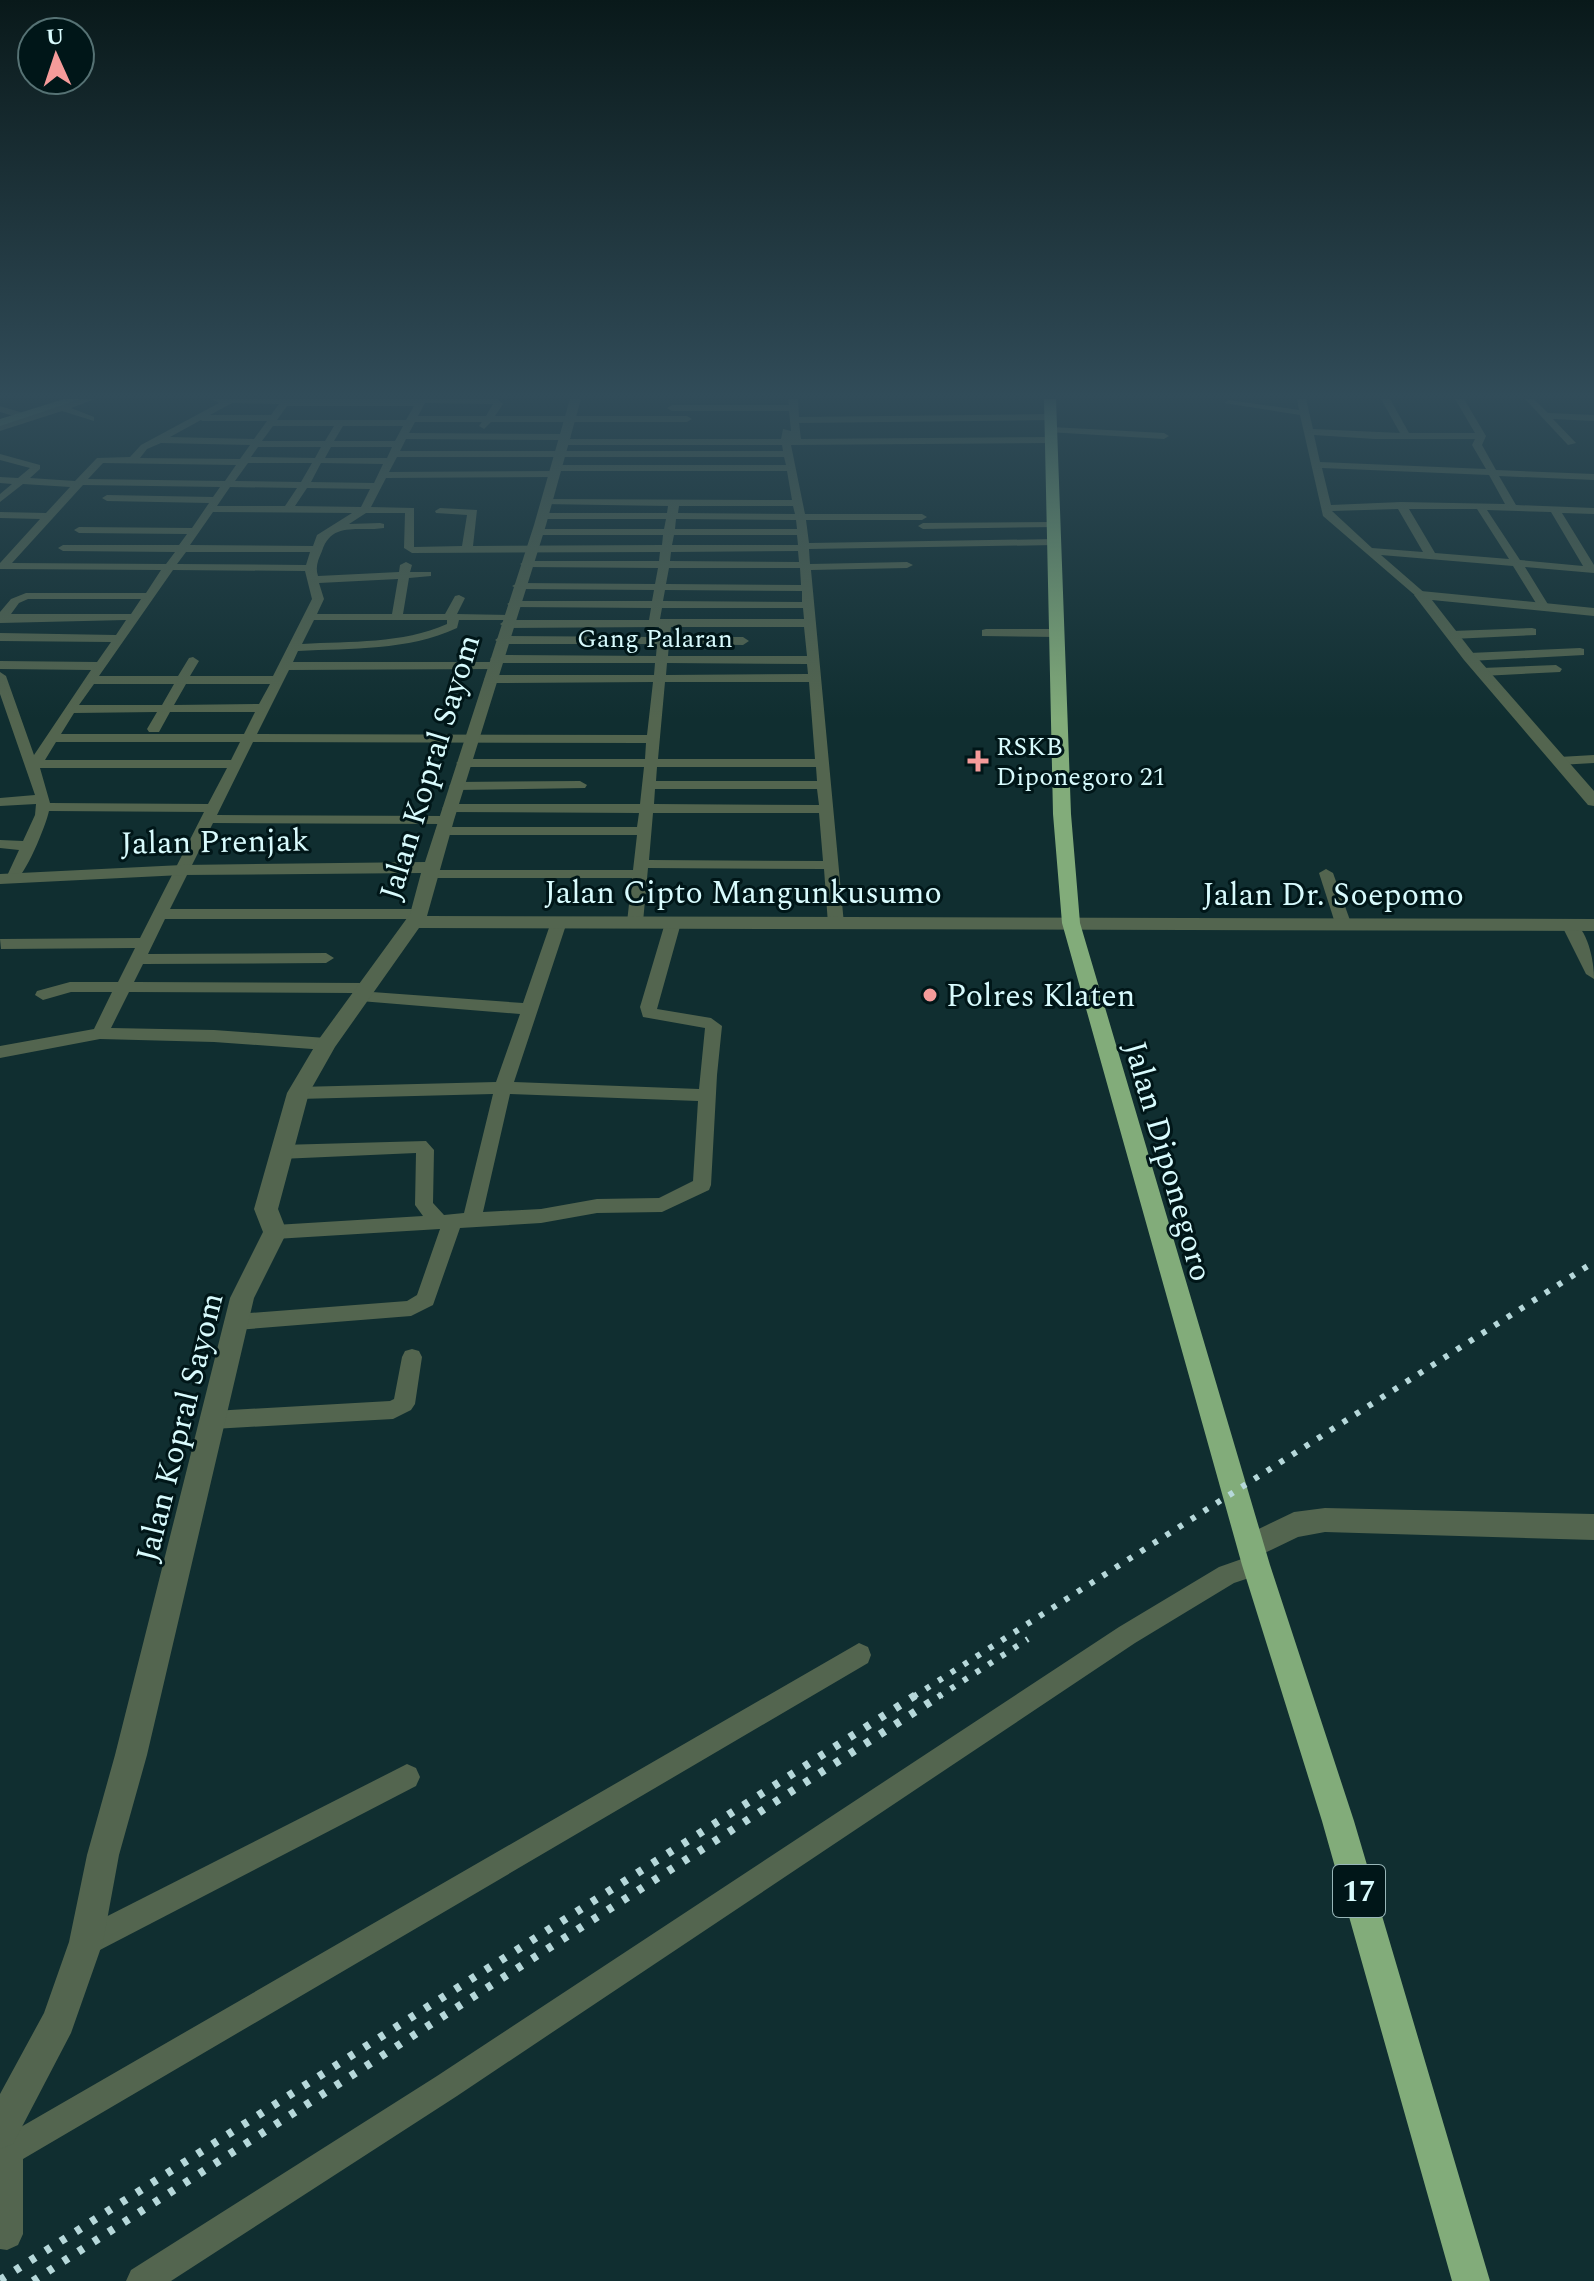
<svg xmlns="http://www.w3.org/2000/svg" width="1594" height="2281" font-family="Spectral,serif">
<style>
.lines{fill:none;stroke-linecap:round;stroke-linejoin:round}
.minor{fill:#53654f;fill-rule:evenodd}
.tertiary{fill:#53654f;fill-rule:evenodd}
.secondary{fill:#698663;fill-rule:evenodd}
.trunk{fill:#82ac7a;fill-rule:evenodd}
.rail-far1{stroke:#b6d8da;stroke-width:6;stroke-dasharray:5 10;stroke-linecap:butt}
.rail{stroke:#b6d8da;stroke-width:8;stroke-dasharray:6 12;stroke-linecap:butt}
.poi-dot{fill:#f59b9a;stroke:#001618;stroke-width:3}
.labels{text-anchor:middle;stroke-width:6;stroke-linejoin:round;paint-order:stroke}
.far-street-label{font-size:26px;fill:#d8fbfd;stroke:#001618}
.far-poi-label{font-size:26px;fill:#d8fbfd;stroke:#001618;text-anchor:start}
.shield{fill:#001618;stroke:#97b6b8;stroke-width:2}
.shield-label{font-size:30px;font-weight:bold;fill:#d8fbfd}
.street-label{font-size:32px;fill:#d8fbfd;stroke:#001618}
.poi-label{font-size:32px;fill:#d8fbfd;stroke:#001618;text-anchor:start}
</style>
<rect width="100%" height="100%" fill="#102e30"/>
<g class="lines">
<!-- minor -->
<g class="minor">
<path d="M81,399h14l-24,9 23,9v4l-32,-10 -62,20v-6z"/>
<path d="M212,399h286l5,5 -8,12h192l5,3 -5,3h-196l-7,7 -5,-3 3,-4h-67l-6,11 157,1 5,3 -2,2h212l2,-10 8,2 -2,-20h-117l-5,-3 5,-3h117l-1,-6h10l1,18 251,-3 5,3 -5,3 -251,3 2,16 250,-2 5,3 -5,3 -260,2 14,69h117l5,3 -5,3h-116l3,23 246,-4 5,3 -5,3 -246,4 1,15 97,-2 6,3 -6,3 -96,2 33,354 -3,3 -5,2 -8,-5 -4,-55 -176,-1 -5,54 -8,5 -8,-5 5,-44h-202l-7,-4 7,-4h203l4,-35h-195l-7,-4 7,-4h195l2,-14 -190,-1 -7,-4 7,-4h191l4,-37h-181l-7,-4 7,-4h182l1,-16 -393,-1 -36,73 228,1 7,4 -7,4 -232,-1 -43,86h249l8,5 -8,5h-254l-17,35 178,-1 8,5 -8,5 -183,1 -9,18 232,1 6,1 2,4 -2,4 151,11 28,-81 8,-5 8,5 -53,160 185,7 6,-61 -62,-11 -3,-10 25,-84 8,-5 8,5 -24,86 54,9 11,8 -5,49 -6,110 -2,5 -47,22 -65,1 -56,10 -81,5 -27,77 -22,11 -175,14 -7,-2 -3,-6 3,-6 7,-2 171,-13 10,-6 23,-66 -165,10 -7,-2 -3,-5 3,-5 7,-2 148,-9 -8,-11 1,-52 -136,6 -9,-7 9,-7 146,-4 8,9 -1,53 11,12 20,-2 29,-119 -195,5 -9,-6 9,-6 198,-5 24,-68 -160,-13 -6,-1v-7l-225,-1 -18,36 103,2 112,8 8,6 -8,6 -112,-8 -114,-3 -100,19v-12l94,-17 18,-37h-41l-28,8 -8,-5 2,-4 33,-9h48l17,-34 -134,1 -1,-10 140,-1 64,-126 -155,-1c-3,14 -24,67 -36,71l-7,-4 13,-28 -19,-2v-8l23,1 12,-26 1,-11 -36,2v-8l35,-3 -35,-101v-22l6,4 28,79 57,-85 -91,-1v-8l97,1 14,-20 -111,-1v-8l116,2 10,-15 -126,3v-11l11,-13 15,-6h120l15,-23 -161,-1v-6l40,-44 -40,-1v-6l46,1 24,-26 -47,-3 -23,18v-8l12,-10 -12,-1v-6l18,1 12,-10 -30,-8v-6l40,11v4l-10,9 45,3 22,-23 33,-1 11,-12 78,-42zM232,403l47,1 -8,11h-61zM425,403l68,1 -7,12h-68zM287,406h127l-8,14h-129zM201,420l1,1h65l-13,18 -84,-2zM273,426h61l-9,15h-63zM343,426h60l-8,15h-61zM406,439l155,1 -2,2 5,3h218l1,6h-383zM161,443l89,2 -10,14 -100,-1 7,-9zM258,447h63l-6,11 -64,-1zM331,447h61l-5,11h-62zM397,457h387l2,8h-230l-5,3 5,3h231l5,29 -246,-1 -5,3 1,2 126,2 -1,7h-125l-5,3 5,3h124l-2,10h-127l-5,3 5,3h126l-1,10 -189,1 4,-36 -37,-2 -5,3 1,2 31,2 -5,31 -48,1v-39l-43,-1 15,-29 168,-1 5,-3 -5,-3 -165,1zM103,463l133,2 -11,16 -137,-2zM248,463h64l-11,19 -66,-1zM321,463l62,1 -9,19 -63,-1zM83,485l137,2 -7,10 -106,-2 -5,3 5,3 102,2 -17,25 -113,-1 -5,3 5,3 108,1 -8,11h-116l-5,3 5,3 112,1 -9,12 -154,-1zM230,487l67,1 -12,18h-68zM307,488l63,1 -9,18 -66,-1zM679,506h114l2,8 -117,-1zM213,512l139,1 -35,22 -4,11 -123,-1zM366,513h39l-1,35 8,5 248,-1 -1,9h-133l-6,3 6,3 132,1 -3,16 -137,-1 -6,3 6,3 136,1 -2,11h-139l-6,3 6,3 138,1 -2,12h-140l6,-3 -2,-2 -56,-1 8,-16 -6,-3 -4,1 -10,18h-42l6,-36 22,-2v-4h-21l2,-7 -6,-3 -6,3 -1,7 -81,4c-3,-9 0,-16 4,-25 10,-30 36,-19 62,-23v-4l-4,-1 -31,1zM676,519l120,1 1,9h-122zM674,535h123l1,10h-126zM798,551l1,11 -129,-1 1,-9zM186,552h124l-4,13 -129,-1zM669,568h131l1,17 -135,-1zM173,570l132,1 7,28 -39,77h-83l9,-15 -6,-4 -4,1 -11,18h-79zM398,579l-6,35h-75l7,-15 -5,-16zM665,590l137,1v11l-139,-1zM28,599h113l-10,15h-120l8,-11zM662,608h141l1,11h-144zM314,620h133v4c-45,20 -96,17 -145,20zM459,620h47l-6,4 6,4 153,-1 -1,10 -157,-1 -6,4 6,4h156l-1,12 -160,-1 -6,4 6,4h159l-1,12h-164l-6,4 6,4 163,-1 -6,53 -390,-1 32,-64 209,-1v-6l-4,-1h-201l5,-11c54,-3 109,0 159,-23zM671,627h133l3,29h-139l1,-12 74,1 6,-4 -6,-4h-73zM667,663l140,1 1,10 -142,1zM665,682h144l6,77h-157zM94,684h80l-12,21h-83zM186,684h84l-11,20 -85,1zM157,712l-10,17 2,3h10l11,-20h85l-11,22h-183l13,-21zM56,742h184l-9,18h-186zM657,767h159l1,14h-161zM40,768h187l-19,36 -158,-1zM655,789h162l2,16 -165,-1zM653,813h166l4,48 -174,-1zM510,1094l188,7 -5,80 -34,17 -62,1 -56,10 -58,3z"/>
<path d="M1297,399h9l7,30 87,4 -19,-34h9l19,34h66l-20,-34h9l22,37 -4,9 14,25 98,4v6l-95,-4 17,29 78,3v6l-32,-1 32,52v8l-69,-6 24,39 -6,3 -4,-1 -26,-42 -132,-11 46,40 -10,2 -94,-81 -23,-101 -76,-12 5,-3 70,10zM1314,435l61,4h100l-3,6 14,24 -166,-7zM1322,468l167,7 16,29 -104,-2 -70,3zM1398,509l25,43 -51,-4 -40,-37zM1409,509h68l32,50 -74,-6zM1487,510l64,2 32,54 -63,-6z"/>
<path d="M1525,399h9l14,14 46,2v6l-41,-2 23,24 -8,2z"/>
<path d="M0,406l20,6 2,2 -5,3 -17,-5z"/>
<path d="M1051,427l113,6 5,3 -5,3 -116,-7 -2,-2z"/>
<path d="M1054,522l5,3 -1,2 -135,2 -5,-3 5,-3z"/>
<path d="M1532,628l4,1v6l-84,4 -6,-4 6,-4z"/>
<path d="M986,629h71l6,4 -6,4 -75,-1v-6z"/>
<path d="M1580,648l4,1v6l-115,6 -6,-4 6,-4z"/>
<path d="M1556,665l6,4 -2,3 -78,4 -6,-4 6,-4z"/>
<path d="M1594,755v8l-35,2 -7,-4 7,-4z"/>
<path d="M580,781l7,4 -2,3 -129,2 -7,-4 7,-4z"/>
<path d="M1326,869l7,4 18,50 -3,3 -5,2 -8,-5 -16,-50z"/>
<path d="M1569,919c19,8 25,42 25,60l-8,-5 -25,-50z"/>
<path d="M412,1349l7,2 3,6 -7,47 -4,6 -18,9 -180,10 -8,-3 -3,-6 3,-6 8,-3 177,-10 4,-2 8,-42 3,-6z"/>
<path d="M1256,1554l8,3 4,8 -4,8 -30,10 -99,60 -678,453 -286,185h-45l5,-11 306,-194 682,-449 100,-60z"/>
<path d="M859,1643l9,4 3,8 -3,8 -845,496v75l-5,11 -11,5 -7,-1v-110z"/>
<path d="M407,1764l9,4 4,9 -4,9 -320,166 -10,4 -10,-4 -4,-10 4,-10z"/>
</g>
<!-- tertiary -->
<g class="tertiary">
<path d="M570,399h11l-35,126 -92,295 -27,96 1167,3v12l-1175,-3 -84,119 -26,46 -31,116 9,23 -33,66 -107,457 -28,100 -16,87 -32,91 -58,111 -13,5v-55l44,-81 25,-71 18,-87 28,-100 115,-457 33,-66 -9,-23 33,-116 32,-54 91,-125 11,-41 -239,2 -182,9v-10l182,-9 243,-3 109,-337z"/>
<path d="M1421,591l173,17v8l-162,-16 42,54 120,137v15l-6,-1 -124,-145 -50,-65z"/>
<path d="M1325,1508l269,6v26l-269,-8 -27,5 -46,22 -10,-4 -4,-9 4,-9 52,-25z"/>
</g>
<!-- secondary -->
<path class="secondary" d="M64,399h17l-81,27v-7z"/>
<!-- trunk -->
<path class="trunk" d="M1044,399h12l15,415 9,109 190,642 84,256 136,460h-38l-130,-460 -80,-256 -180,-642 -9,-109z"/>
<!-- rail-far1 -->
<g class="rail-far1">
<path d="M913,1697l681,-435"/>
<path d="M938,1697l90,-58"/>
</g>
<!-- rail -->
<g class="rail">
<path d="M0,2280l916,-585"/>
<path d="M33,2281l908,-586"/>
</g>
</g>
<!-- sky -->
<linearGradient id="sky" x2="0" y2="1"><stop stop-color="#09191a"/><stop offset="0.55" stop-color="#314c59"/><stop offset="1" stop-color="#314c59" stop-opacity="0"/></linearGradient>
<rect width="1594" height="719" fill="url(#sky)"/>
<!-- markers -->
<g class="poi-dot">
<path d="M974 749h8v8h8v8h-8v8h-8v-8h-8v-8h8z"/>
<circle cx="930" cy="995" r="8"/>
</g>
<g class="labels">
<!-- far-street labels -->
<g class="far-street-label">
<text x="655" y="647">Gang Palaran</text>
</g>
<!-- far-poi labels -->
<g class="far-poi-label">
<text x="996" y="755">RSKB<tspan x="996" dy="30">Diponegoro 21</tspan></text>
</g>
<!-- shield labels -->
<rect class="shield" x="1333" y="1865" width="52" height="52" rx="6"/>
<g class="shield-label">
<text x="1359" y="1901">17</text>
</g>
<!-- street labels -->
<g class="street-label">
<text transform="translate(429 767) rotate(-73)" y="11">Jalan Kopral Sayom</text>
<text transform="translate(215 841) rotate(-1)" y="11">Jalan Prenjak</text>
<text x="743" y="903">Jalan Cipto Mangunkusumo</text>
<text x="1333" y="905">Jalan Dr. Soepomo</text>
<text transform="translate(1169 1161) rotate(74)" y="11">Jalan Diponegoro</text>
<text transform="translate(179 1427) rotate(-76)" y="11">Jalan Kopral Sayom</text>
</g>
<!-- poi labels -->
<g class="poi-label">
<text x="946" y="1006">Polres Klaten</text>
</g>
</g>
<!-- north arrow -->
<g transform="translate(56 56) rotate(357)"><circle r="38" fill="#001618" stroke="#567274" stroke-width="2"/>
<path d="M0-6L14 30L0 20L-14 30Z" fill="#f59b9a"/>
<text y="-12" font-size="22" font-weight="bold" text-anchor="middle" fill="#d8fbfd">U</text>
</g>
</svg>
